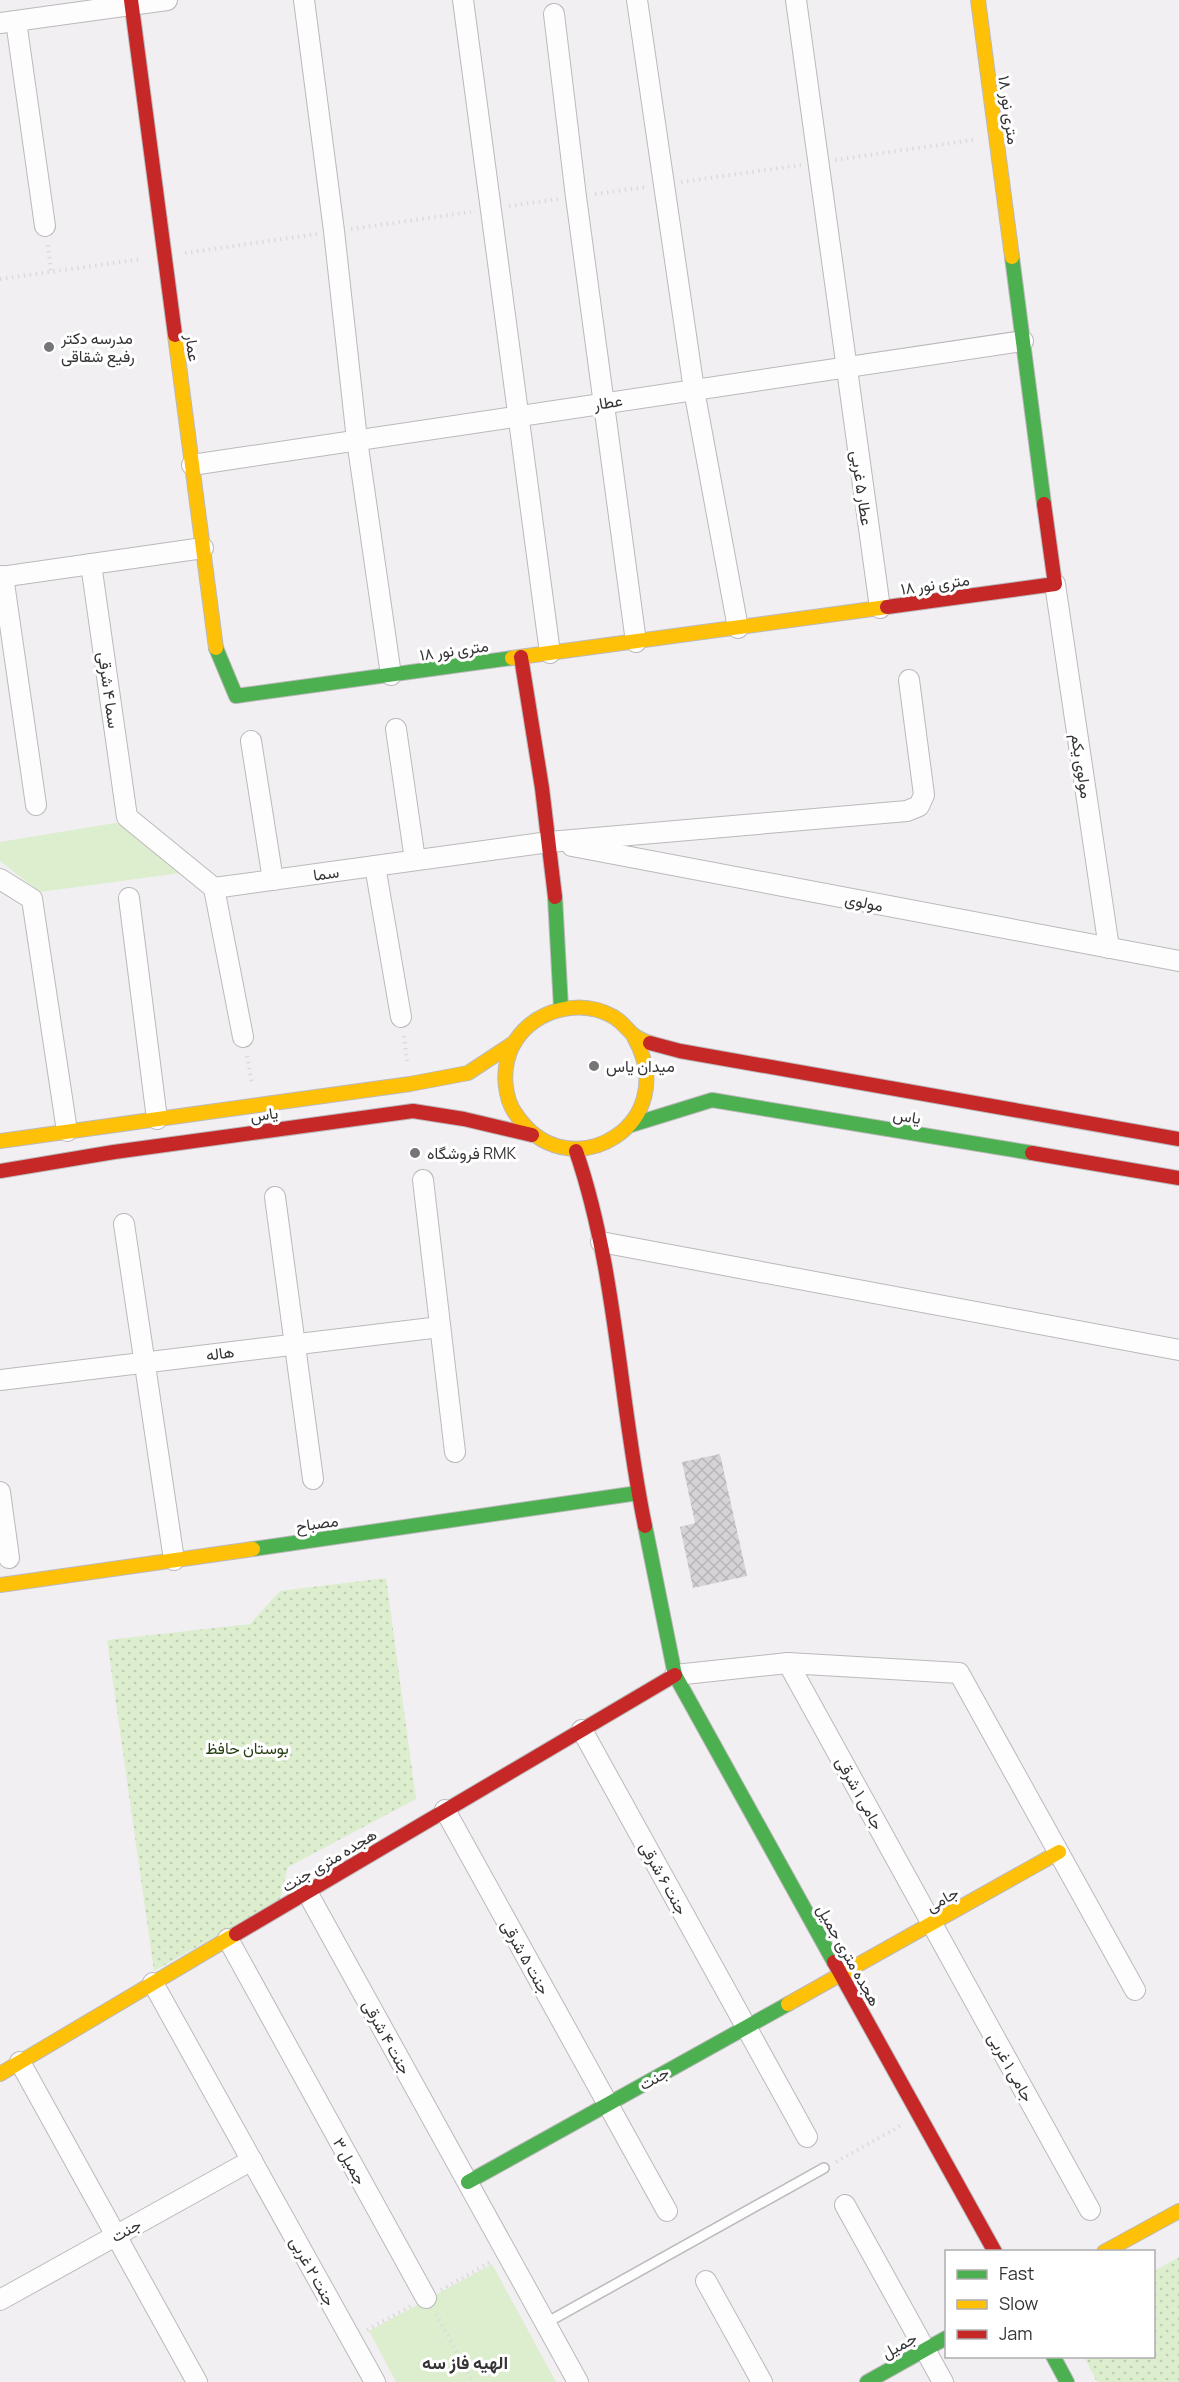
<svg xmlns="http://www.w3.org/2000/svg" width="1179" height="2382" font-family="Manrope,Vazirmatn,sans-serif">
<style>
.green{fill:#ddeecf}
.park{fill:url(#park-dots)}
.building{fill:url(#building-cross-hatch)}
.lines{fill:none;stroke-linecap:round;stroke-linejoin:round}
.lane-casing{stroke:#bbb9bb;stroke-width:12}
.street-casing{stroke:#bbb9bb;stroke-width:22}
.fast-casing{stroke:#bbb9bb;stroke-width:16}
.slow-casing{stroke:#bbb9bb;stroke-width:16}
.jam-casing{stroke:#bbb9bb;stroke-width:16}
.path{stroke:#dcdbdc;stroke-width:4;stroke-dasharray:1.5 4.5;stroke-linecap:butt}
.lane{stroke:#fdfdfd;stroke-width:9}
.street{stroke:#fdfdfd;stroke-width:20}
.fast{stroke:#4caf50;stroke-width:14}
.slow{stroke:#ffc107;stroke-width:14}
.jam{stroke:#c62828;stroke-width:14}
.poi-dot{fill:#777577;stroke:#fff;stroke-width:2}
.labels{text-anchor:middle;stroke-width:6;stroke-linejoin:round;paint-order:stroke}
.street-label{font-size:16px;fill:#353335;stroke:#fff}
.poi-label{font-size:16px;fill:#353335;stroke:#fff;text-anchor:start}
.park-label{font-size:16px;fill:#283f12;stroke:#fff}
.neighbourhood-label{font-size:18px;font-weight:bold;fill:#353335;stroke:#fff}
</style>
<defs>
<pattern id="park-dots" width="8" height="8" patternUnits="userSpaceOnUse" patternTransform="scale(1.5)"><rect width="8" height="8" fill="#ddeecf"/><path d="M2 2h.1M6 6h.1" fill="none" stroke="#becdb2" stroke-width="1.8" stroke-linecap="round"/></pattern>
<pattern id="building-cross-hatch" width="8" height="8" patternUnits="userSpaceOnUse" patternTransform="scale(1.5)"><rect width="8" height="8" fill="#d5d3d5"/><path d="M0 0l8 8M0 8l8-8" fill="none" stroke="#b7b6b7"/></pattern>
</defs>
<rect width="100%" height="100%" fill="#f1eff2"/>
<!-- green -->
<g class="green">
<path d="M121,822l60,51 -141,19 -40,-31v-19z"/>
<path d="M492,2264l64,118h-160l-27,-51z"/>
</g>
<!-- park -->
<g class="park">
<path d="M386,1578l30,221 -128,68 -8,33 -126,71 -47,-331 143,-16 30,-33z"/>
<path d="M1179,2257v125h-82l-13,-25 70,-1v-85z"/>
</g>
<!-- building -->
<path class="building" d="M720,1454l27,122 -54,12 -13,-61 15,-4 -13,-61z"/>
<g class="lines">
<!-- lane casing -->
<g class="lane-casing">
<path id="lane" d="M546,2323l278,-155"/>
</g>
<!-- street casing -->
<g class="street-casing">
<g id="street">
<path d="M304,0l30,231 23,209 34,235"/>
<path d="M463,0l87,653"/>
<path d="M637,0l57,390 44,238"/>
<path d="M796,0l84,608"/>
<path d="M554,14l22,183 60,445"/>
<path d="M16,21l29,205"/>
<path d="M0,23l167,-23"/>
<path d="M192,465l831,-124"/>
<path d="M91,564l36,253 87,71 335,-46 358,-31 12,-5 5,-11 -15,-115"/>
<path d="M3,576l33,229"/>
<path d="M0,577l203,-29"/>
<path d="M1055,584l54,364"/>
<path d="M396,729l19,131"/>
<path d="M251,741l22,139"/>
<path d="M572,846l607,115"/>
<path d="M375,866l26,151"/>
<path d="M0,879l32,20 35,232"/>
<path d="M214,888l29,149"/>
<path d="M129,898l28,221"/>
<path d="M423,1180l32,272"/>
<path d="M275,1197l38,282"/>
<path d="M124,1224l50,336"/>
<path d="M601,1242l578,108"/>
<path d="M0,1380l440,-53"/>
<path d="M0,1492l9,66"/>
<path d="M788,1663l302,547"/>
<path d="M675,1675l113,-12 171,10 176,317"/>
<path d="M582,1730l225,407"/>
<path d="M445,1810l222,401"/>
<path d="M307,1892l271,490"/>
<path d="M228,1939l198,359"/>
<path d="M153,1983l222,399"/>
<path d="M20,2062l177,320"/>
<path d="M845,2205l98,177"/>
<path d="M706,2281l56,101"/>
<path d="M0,2300l252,-140"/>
</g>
</g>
<!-- fast casing -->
<g class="fast-casing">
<g id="fast">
<path d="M1012,257l32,247"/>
<path d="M216,648l20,48 276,-38"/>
<path d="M555,897l6,111"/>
<path d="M631,1125l81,-25 320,53"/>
<path d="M645,1526l30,149 159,287"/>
<path d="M253,1549l385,-56"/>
<path d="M468,2182l320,-178"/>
<path d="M1053,2356l14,26"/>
<path d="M867,2382l79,-44"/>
</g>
</g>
<!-- slow casing -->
<g class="slow-casing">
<g id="slow">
<path d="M978,0l34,257"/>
<path d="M175,335l41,313"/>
<path d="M512,658l375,-51"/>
<path d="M634,1037c49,86 -60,151 -113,84 -7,-9 -12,-16 -14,-28 -4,-17 -1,-38 9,-53 21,-31 65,-42 98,-23 16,10 13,19 36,26"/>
<path d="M0,1141l410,-57 58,-11 47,-31"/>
<path d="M0,1585l253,-36"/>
<path d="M788,2004l271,-152"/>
<path d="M0,2074l236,-140"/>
<path d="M1104,2252l75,-41"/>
</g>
</g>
<!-- jam casing -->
<g class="jam-casing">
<g id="jam">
<path d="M131,0l44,335"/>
<path d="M887,607l168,-23 -11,-80"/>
<path d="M521,657l21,131 13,109"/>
<path d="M650,1043l30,8 499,88"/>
<path d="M576,1151c41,120 43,250 69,375"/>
<path d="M1032,1153l147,25"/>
<path d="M0,1171l114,-19 299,-41 51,8 68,16"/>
<path d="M236,1934l439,-259"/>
<path d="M834,1962l161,290"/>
</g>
</g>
<!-- path -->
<g class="path">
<path d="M835,160l138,-20"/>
<path d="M681,182l120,-17"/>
<path d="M595,194l52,-7"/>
<path d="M509,206l49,-7"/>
<path d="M351,229l120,-17"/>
<path d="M48,245l3,27"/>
<path d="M185,253l132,-19"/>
<path d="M0,279l142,-20"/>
<path d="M404,1036l3,25"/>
<path d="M247,1056l5,28"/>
<path d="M836,2162l64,-36"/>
<path d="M441,2290l51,-29"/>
<path d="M436,2314l37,68"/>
<path d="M367,2330l44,-24"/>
</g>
<!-- lane -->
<use href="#lane" class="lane"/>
<!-- street -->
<use href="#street" class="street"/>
<!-- fast -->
<use href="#fast" class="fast"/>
<!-- slow -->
<use href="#slow" class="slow"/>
<!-- jam -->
<use href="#jam" class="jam"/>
</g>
<!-- markers -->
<g class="poi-dot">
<circle cx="49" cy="347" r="6"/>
<circle cx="594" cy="1066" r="6"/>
<circle cx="415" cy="1153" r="6"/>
</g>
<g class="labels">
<!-- street labels -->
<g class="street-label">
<text transform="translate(1009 110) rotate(82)" y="6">۱۸ متری نور</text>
<text transform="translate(193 348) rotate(82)" y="6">عمار</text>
<text transform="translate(608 402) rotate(-9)" y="6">عطار</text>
<text transform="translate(862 488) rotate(82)" y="6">عطار ۵ غربی</text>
<text transform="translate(935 584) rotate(-8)" y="6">۱۸ متری نور</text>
<text transform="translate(454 650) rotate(-8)" y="6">۱۸ متری نور</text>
<text transform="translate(109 690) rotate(82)" y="6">سما ۴ شرقی</text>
<text transform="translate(1082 766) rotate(81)" y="6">مولوی یکم</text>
<text transform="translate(326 873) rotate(-8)" y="6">سما</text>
<text transform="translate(864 902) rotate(11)" y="6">مولوی</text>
<text transform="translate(264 1114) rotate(-8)" y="6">یاس</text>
<text transform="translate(907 1116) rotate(9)" y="6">یاس</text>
<text transform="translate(220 1353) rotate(-7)" y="6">هاله</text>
<text transform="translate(317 1523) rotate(-8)" y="6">مصباح</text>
<text transform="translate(860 1793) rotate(61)" y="6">جامی ۱ شرقی</text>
<text transform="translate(329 1860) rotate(-31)" y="6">هجده متری جنت</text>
<text transform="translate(664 1878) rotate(61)" y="6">جنت ۶ شرقی</text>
<text transform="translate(942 1899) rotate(-29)" y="6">جامی</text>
<text transform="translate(849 1955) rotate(61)" y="6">هجده متری جمیل</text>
<text transform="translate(526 1957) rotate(61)" y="6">جنت ۵ شرقی</text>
<text transform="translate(387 2037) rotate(61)" y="6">جنت ۴ شرقی</text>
<text transform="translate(1011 2067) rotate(61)" y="6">جامی ۱ غربی</text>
<text transform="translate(654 2078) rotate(-29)" y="6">جنت</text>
<text transform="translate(350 2161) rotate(61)" y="6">جمیل ۳</text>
<text transform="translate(126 2230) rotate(-29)" y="6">جنت</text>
<text transform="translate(313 2271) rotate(61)" y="6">جنت ۲ غربی</text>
<text transform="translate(899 2345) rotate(-29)" y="6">جمیل</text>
</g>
<!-- poi labels -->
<g class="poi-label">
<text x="61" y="344">مدرسه دکتر<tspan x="61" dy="18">رفیع شقاقی</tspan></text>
<text x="606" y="1072">میدان یاس</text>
<text x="427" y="1159">فروشگاه RMK</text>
</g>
<!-- park labels -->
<g class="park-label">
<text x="247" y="1754">بوستان حافظ</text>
</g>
<!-- neighbourhood labels -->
<g class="neighbourhood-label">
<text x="465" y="2369">الهیه فاز سه</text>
</g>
</g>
<!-- legend -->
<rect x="945" y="2250" width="210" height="108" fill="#ffffff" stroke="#aeadae" stroke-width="1.5"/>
<rect x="957" y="2270" width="30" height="9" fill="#4caf50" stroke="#aeadae" stroke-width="1.5"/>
<text x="999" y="2280" font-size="18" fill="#353335">Fast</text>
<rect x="957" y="2300" width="30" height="9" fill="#ffc107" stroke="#aeadae" stroke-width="1.5"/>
<text x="999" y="2310" font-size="18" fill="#353335">Slow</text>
<rect x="957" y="2330" width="30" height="9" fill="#c62828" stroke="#aeadae" stroke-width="1.5"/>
<text x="999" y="2340" font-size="18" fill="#353335">Jam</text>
</svg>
